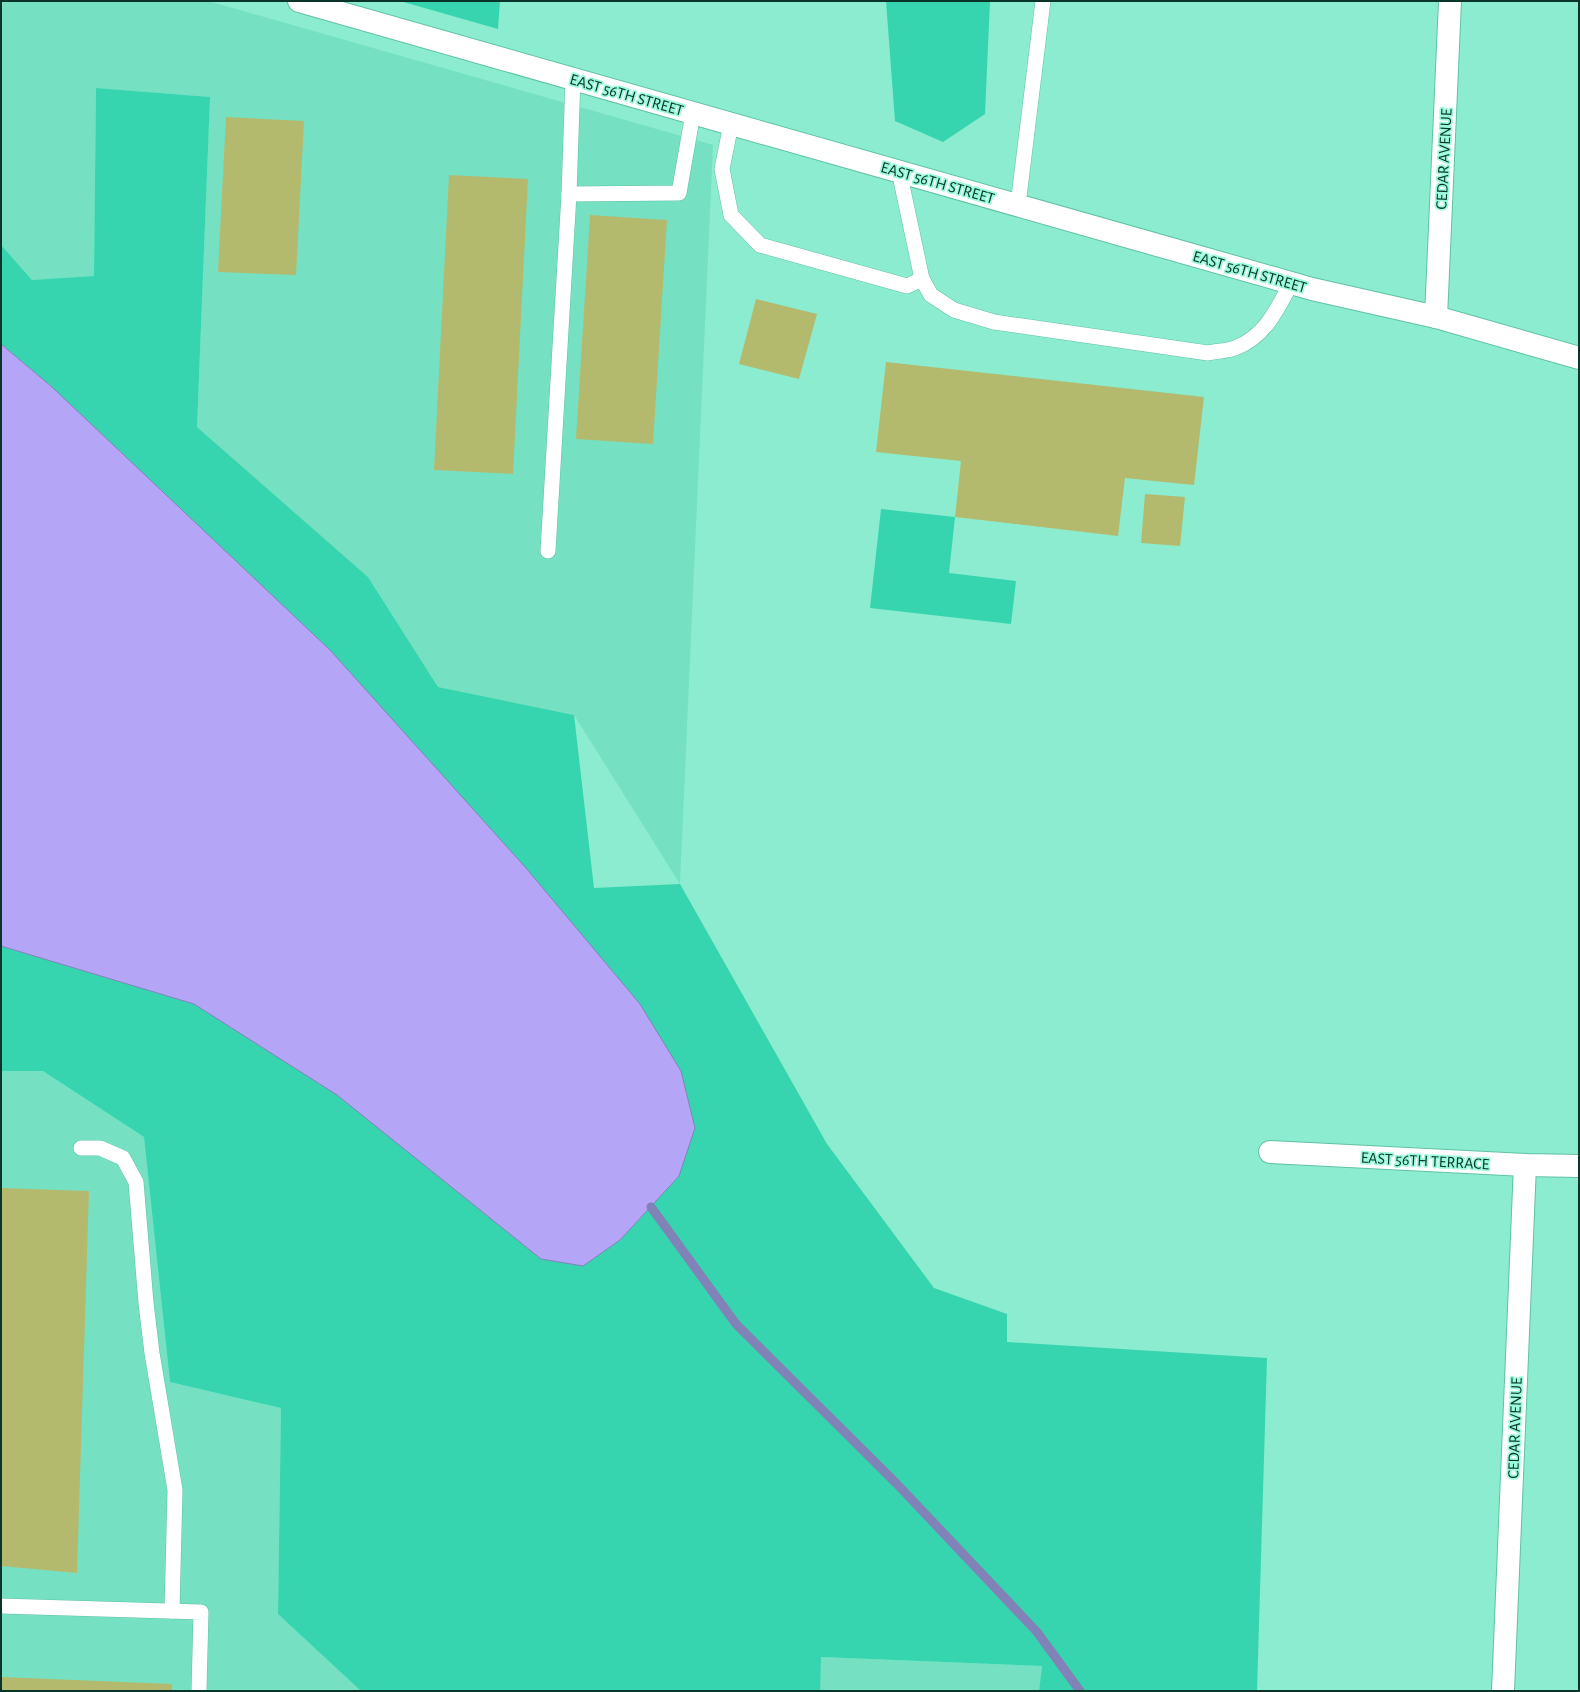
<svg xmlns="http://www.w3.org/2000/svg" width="1580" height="1692" font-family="'Alegreya Sans',sans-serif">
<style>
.built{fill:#75e1c2}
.green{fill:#36d5af}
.water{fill:#b5a5f6;stroke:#8183b8}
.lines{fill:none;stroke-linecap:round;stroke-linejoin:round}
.stream{stroke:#8183b8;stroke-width:9}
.building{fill:#b4ba6d}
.service-casing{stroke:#60c1a5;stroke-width:16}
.minor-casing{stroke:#60c1a5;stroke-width:24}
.tertiary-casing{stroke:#60c1a5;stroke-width:24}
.service{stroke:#fff;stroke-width:15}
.minor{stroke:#fff;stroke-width:22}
.tertiary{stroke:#fff;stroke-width:22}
.labels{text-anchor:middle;stroke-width:3.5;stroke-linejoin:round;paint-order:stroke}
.street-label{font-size:16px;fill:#083429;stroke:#9afadc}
</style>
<rect width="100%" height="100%" fill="#8ceccf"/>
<!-- built -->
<g class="built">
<path d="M1,1h207l505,144 -33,739 -106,-169 -136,-28 -70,-110 -171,-150 13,-330 -114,-9 -2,188 -62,4 -31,-35z"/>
<path d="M1,1071h42l101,66 26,245 111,26 -3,206 83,77h-360z"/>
<path d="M820,1657l222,9 -3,25h-219z"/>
</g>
<!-- green -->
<g class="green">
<path d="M400,1h100l-2,28z"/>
<path d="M886,1h104l-5,113 -42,28 -48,-21z"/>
<path d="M96,88l114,9 -13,330 171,150 70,110 136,28 20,173 86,-4 147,260 107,144 73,26v28l260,16 -10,333h-218l3,-25 -221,-9 -1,34h-459l-83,-77 3,-206 -111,-26 -26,-245 -101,-66h-42v-125l193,58 143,91 204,164 79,-19 59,-64 -627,-789 -51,-43v-99l31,35 62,-4z"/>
<path d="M881,509l74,8 -6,56 67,8 -5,43 -141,-16z"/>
</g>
<!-- water -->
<path class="water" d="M1,344l51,43 278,263 196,218 114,136 41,67 14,57 -16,48 -59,64 -37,26 -42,-7 -204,-164 -143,-91 -193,-58z"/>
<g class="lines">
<!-- stream -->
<path class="stream" d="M651,1207l85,117 160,159 141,149 43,59"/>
</g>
<!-- building -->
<g class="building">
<path d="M226,117l78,4 -8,154 -78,-3z"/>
<path d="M449,175l79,4 -15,295 -79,-4z"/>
<path d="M590,215l77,5 -14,224 -77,-5z"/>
<path d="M756,299l61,15 -18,65 -60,-15z"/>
<path d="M886,362l318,35 -10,88 -69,-7 -7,58 -163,-19 6,-56 -85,-9z"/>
<path d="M1145,494l40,3 -5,49 -39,-3z"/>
<path d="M1,1188l88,3 -12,382 -76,-7z"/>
<path d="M1,1677l171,7v7h-171z"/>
</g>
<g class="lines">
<!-- service casing -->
<g class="service-casing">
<g id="service">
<path d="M573,78l-4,116 110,-1 14,-80"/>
<path d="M731,124l-9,45 9,46 29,30 147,41 15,-7"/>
<path d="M899,171l23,108 9,16 23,15 40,12 214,31c9,-2 19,-2 27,-5 30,-11 43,-40 56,-65"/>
<path d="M1018,205l25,-204"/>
<path d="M548,551l21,-357"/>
<path d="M81,1148h19l23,10 13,24 10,121 6,50 23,137 -3,121"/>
<path d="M1,1606l200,6 -2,79"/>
</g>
</g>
<!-- minor casing -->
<g class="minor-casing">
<g id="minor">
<path d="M1436,317l14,-316"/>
<path d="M1270,1152l255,13 54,1"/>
<path d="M1503,1691l22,-526"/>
</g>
</g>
<!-- tertiary casing -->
<g class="tertiary-casing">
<path id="tertiary" d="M299,1l1013,288 124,28 143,41"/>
</g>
<!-- service -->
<use href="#service" class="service"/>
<!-- minor -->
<use href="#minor" class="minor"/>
<!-- tertiary -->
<use href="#tertiary" class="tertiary"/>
</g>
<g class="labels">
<!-- street labels -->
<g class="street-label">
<text transform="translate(627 94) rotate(16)" y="6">EAST 56TH STREET</text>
<text transform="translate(1443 159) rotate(-87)" y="6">CEDAR AVENUE</text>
<text transform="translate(938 182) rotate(16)" y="6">EAST 56TH STREET</text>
<text transform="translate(1250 271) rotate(16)" y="6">EAST 56TH STREET</text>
<text transform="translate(1425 1160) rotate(3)" y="6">EAST 56TH TERRACE</text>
<text transform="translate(1514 1428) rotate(-88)" y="6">CEDAR AVENUE</text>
</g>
</g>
<!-- border -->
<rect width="1580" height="1692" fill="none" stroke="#083429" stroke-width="4"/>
</svg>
